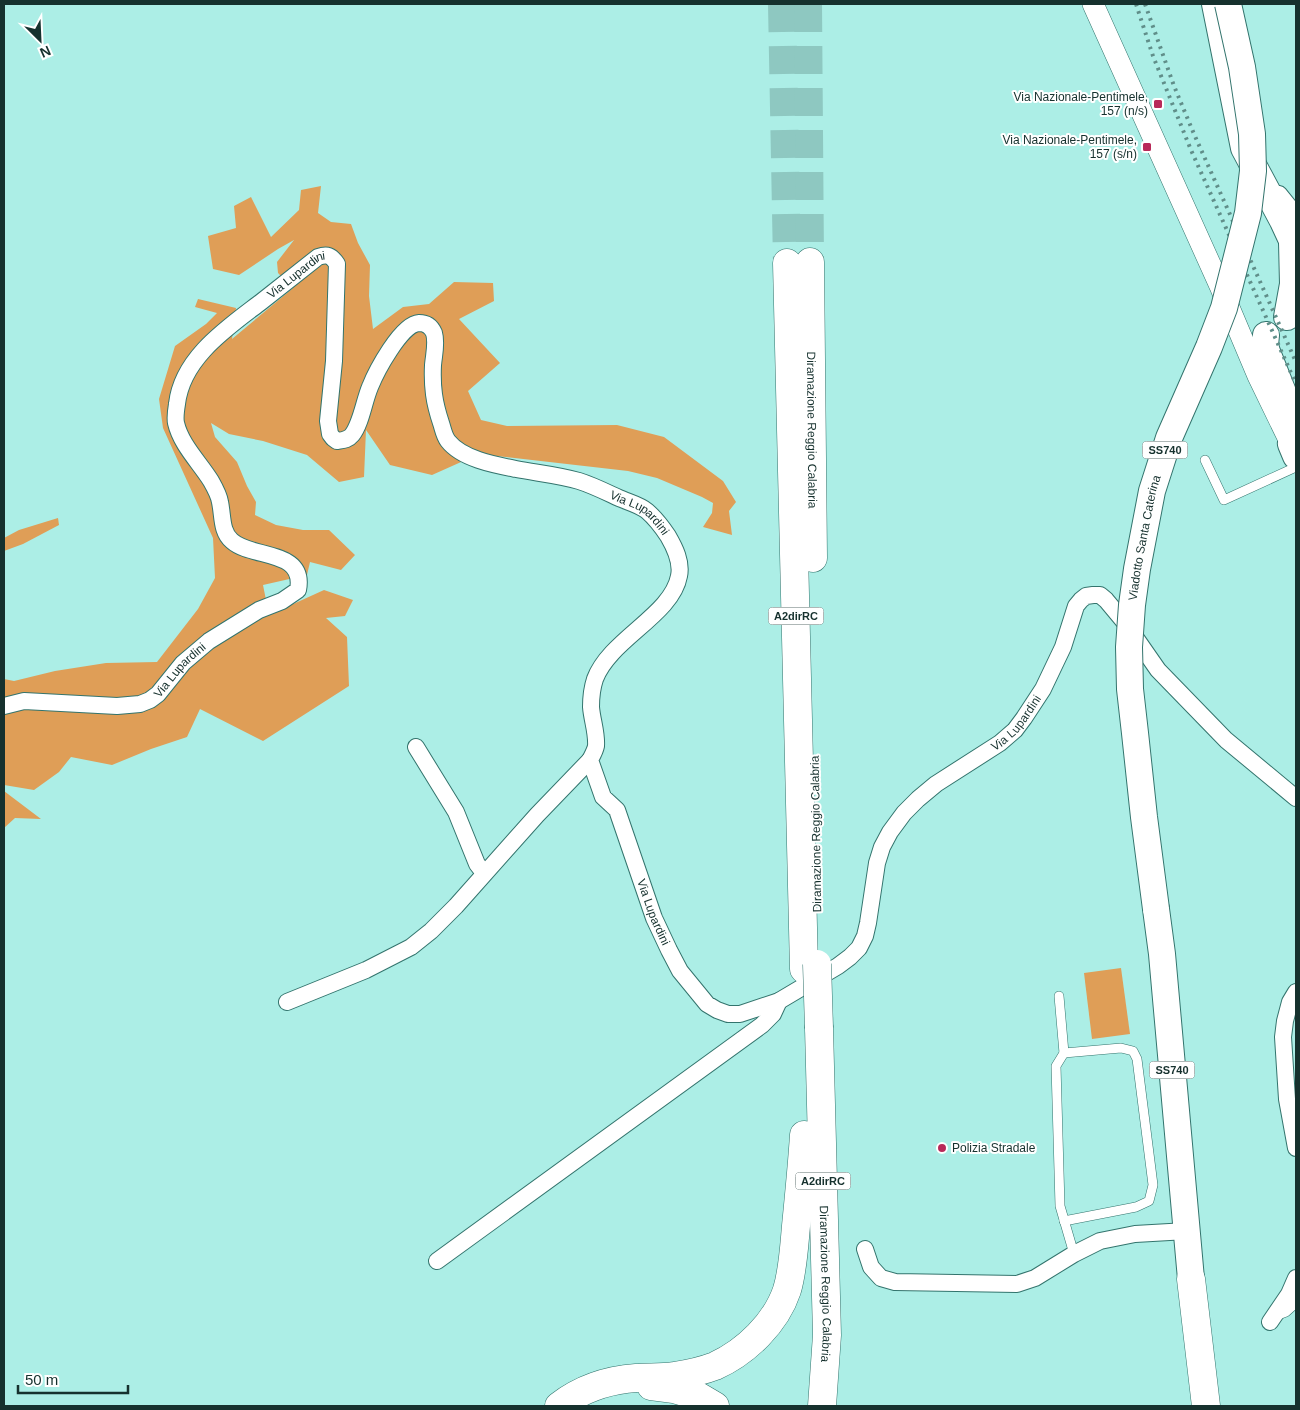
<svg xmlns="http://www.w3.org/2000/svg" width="1300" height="1410" font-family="Arial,sans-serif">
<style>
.green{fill:#df9e57}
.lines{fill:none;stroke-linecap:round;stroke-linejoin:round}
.motorway-tunnel{stroke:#8ec8c1;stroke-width:28;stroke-dasharray:28 14;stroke-linecap:butt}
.service-casing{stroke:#33746d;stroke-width:10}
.minor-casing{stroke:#33746d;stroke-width:18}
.tertiary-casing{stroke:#33746d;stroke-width:22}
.primary-casing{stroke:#33746d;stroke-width:28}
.motorway-casing{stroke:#33746d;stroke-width:29}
.service{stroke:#fff;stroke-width:9}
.minor{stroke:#fff;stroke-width:16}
.tertiary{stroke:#fff;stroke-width:21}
.primary{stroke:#fff;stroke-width:26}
.motorway{stroke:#fff;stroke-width:28}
.rail{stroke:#608e89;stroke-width:4;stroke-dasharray:2.5 5;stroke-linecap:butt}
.primary-bridge-casing{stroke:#33746d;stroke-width:28;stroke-linecap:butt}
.motorway-bridge-casing{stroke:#33746d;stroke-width:29;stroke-linecap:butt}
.primary-bridge{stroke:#fff;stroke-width:26}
.motorway-bridge{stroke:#fff;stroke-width:28}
.poi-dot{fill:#b82959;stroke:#fff;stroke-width:2}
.labels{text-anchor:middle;stroke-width:4;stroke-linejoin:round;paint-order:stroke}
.shield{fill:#fff;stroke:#5c6f6d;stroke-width:1}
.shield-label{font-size:11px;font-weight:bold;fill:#16312e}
.poi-label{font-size:12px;fill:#16312e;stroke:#fff;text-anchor:end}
.street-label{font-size:12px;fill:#16312e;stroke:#fff}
</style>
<rect width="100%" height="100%" fill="#aceee6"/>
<!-- green -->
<g class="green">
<path d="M321,186l-3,27 13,9 20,2 7,19 12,22 -1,31 4,33 30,-22 26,-3 25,-22 39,1 1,18 -35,18 41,44 -32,28 13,29 26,6 110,-1 47,12 59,44 13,21 -7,9 3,24 -29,-8 9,-14 1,-10 -11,-6 -45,-19 -29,-7 -149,-17 -47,21 -42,-10 -24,-35 -2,47 -25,5 -32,-27 -44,-14 -34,-7 -18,-11 4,14 22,25 10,24 9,16 -1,13 21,10 27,5h26l26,25 -14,15 -31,-8 -3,13 -44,10 6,30 55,-25 29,10 -8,16 -19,2 21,19 2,49 -86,55 -63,-32 -13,28 -36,12 -39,16 -41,-8 -12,15 -25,18 -30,-5v-106l10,2 41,-10 51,-8 51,-1 41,-53 17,-31 -2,-40 -50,-110 -4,-29 16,-53 31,-22 11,-11 -22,-6 3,-8 38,9 -4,31 61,-51 -15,-15 -1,-11 17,-22 -16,9 -39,26 -26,-6 -5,-33 28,-8 -2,-22 17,-9 20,40 28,-27 2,-20z"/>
<path d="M58,518l1,7 -36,19 -19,7v-13l15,-8z"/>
<path d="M4,791l37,28 -26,-1 -11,10z"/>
<path d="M1121,968l9,66 -38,5 -8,-66z"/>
</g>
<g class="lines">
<!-- motorway-tunnel -->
<g class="motorway-tunnel">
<path d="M782,4l5,259"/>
<path d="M808,4l2,258"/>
</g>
<!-- service casing -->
<g class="service-casing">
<g id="service">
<path d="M1205,460l19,40 72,-33"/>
<path d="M1059,996l5,57 -8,13 4,140 14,48"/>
<path d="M1064,1221l72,-14 13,-6 4,-16 -16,-126 -4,-8 -12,-3 -57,5"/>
<path d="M1278,1315l8,-3 10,-9"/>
</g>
</g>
<!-- minor casing -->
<g class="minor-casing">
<g id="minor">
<path d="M1279,194l17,21"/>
<path id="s1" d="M4,706l20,-5 93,5 23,-2 10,-4 8,-6 25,-31 26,-22 50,-31 23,-9 16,-11c8,-41 -46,-31 -66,-49 -11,-9 -9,-25 -12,-39 -1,-7 -5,-14 -9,-21 -11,-18 -30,-36 -35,-58 -1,-5 0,-13 1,-19 5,-46 50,-76 84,-102 19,-15 38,-30 57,-45 9,-3 13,-2 19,7l-3,97 -6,60 2,13 3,4 4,3c6,-1 11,-1 15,-6 9,-11 12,-34 18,-48 6,-15 31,-63 49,-64 7,0 12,3 15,10 3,10 0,21 -1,32 -1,22 1,37 8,58 2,6 3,13 7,18 14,18 47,24 68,28 21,4 43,6 63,12 13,4 27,11 40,17 9,4 21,7 28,13 8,7 15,16 21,25 7,12 14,26 11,40 -7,39 -69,63 -84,103 -3,9 -4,19 -4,28 1,13 6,26 5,39 -1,5 -4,10 -6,14l13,37 14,13 37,108 15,32 11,21 27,33 10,6 11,4h12l39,-13 59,-35 12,-9 9,-9 6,-12 3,-13 9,-60 5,-16 8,-15 14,-19 14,-14 18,-15 64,-41 15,-13 9,-12 19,-29 20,-42 13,-41 5,-6 5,-4 7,-1h7l6,5 20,24 32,46 68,70 70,58"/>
<path d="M416,747l40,65 21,52 7,9"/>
<path d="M1296,992l-6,10 -5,19 -2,16 4,62 9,49"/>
<path d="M287,1002l79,-32 45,-23 20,-16 25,-25 81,-91 53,-55"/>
<path d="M865,1249l6,18 10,11 14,4 122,2 18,-6 39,-24 26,-13 35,-7 52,-3"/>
<path d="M437,1261l325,-236 11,-11 6,-13"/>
<path d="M1270,1322l19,-28 7,-16"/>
</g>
</g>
<!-- tertiary casing -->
<g class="tertiary-casing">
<path id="tertiary" d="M1093,4l127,282 38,90 33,68"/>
</g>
<!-- primary casing -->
<g class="primary-casing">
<g id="primary">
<path d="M1215,4l29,144 39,73 13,28"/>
<path d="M1287,317l6,-33 -1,-42"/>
<path d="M1266,335l-1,10 2,7 29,73"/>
<path d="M1296,436l-1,4 -4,4 5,12"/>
<path d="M1156,909l6,45 29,325"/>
</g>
</g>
<!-- motorway casing -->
<g class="motorway-casing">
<g id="motorway">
<path id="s2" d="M810,262l3,296"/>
<path d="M787,263l17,706"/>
<path id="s3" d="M819,1028l8,307 -5,71"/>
<path d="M1191,1279l15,127"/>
<path d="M651,1386l23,3 24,7 17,10"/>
<path d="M559,1406c22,-17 49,-26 77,-28 13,-1 26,0 38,-2 14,-2 28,-5 41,-10 31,-14 61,-43 72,-76 6,-20 7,-42 9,-64 3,-30 6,-60 8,-91"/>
</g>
</g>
<!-- service -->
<use href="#service" class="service"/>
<!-- minor -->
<use href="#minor" class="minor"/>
<!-- tertiary -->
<use href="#tertiary" class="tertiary"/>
<!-- primary -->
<use href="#primary" class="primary"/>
<!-- motorway -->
<use href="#motorway" class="motorway"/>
<!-- rail -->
<g class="rail">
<path d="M1136,4l17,52 38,94 105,234"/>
<path d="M1145,4l29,82 20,48 102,228"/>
</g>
<!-- primary-bridge casing -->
<g class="primary-bridge-casing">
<g id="primary-bridge">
<path id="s4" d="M1156,909l-12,-92 -9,-84 -5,-44 -1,-42 3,-42 5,-36 15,-78 17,-53 40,-91 15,-39 24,-95 5,-42 -1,-37 -10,-67 -14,-63"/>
</g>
</g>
<!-- motorway-bridge casing -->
<g class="motorway-bridge-casing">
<path id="motorway-bridge" d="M817,964l2,64"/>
</g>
<!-- primary-bridge -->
<use href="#primary-bridge" class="primary-bridge"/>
<!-- motorway-bridge -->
<use href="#motorway-bridge" class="motorway-bridge"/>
</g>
<!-- markers -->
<g class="poi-dot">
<rect x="1153" y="99" width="10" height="10" rx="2.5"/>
<rect x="1142" y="142" width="10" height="10" rx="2.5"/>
<circle cx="942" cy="1148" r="5"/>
</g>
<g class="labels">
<!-- shield labels -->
<g class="shield">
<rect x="1142.5" y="441.5" width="45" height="17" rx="4"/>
<rect x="768.5" y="607.5" width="55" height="17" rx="4"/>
<rect x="1149.5" y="1061.5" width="45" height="17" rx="4"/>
<rect x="795.5" y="1172.5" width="55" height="17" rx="4"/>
</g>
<g class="shield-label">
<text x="1165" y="454">SS740</text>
<text x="796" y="620">A2dirRC</text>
<text x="1172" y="1074">SS740</text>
<text x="823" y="1185">A2dirRC</text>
</g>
<!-- poi labels -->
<g class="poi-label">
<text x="1148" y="101">Via Nazionale-Pentimele,<tspan x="1148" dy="14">157 (n/s)</tspan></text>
<text x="1137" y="144">Via Nazionale-Pentimele,<tspan x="1137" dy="14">157 (s/n)</tspan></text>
<text x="952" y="1152" text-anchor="start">Polizia Stradale</text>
</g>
<!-- street labels -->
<g class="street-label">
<text dy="4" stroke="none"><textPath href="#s1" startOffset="759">Via Lupardini</textPath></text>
<text dy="4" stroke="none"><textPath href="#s2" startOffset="168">Diramazione Reggio Calabria</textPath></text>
<text dy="4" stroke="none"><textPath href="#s1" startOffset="1479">Via Lupardini</textPath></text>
<text dy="4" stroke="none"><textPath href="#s4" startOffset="374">Viadotto Santa Caterina</textPath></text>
<text dy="4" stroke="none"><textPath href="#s1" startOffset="190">Via Lupardini</textPath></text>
<text dy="4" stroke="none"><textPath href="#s1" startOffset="2514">Via Lupardini</textPath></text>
<text transform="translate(816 834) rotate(-91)" y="4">Diramazione Reggio Calabria</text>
<text dy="4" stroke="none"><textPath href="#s1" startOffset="1944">Via Lupardini</textPath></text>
<text dy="4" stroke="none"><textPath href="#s3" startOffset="256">Diramazione Reggio Calabria</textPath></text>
</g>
</g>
<!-- border -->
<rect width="1300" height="1410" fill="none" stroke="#16312e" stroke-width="10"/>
<!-- north arrow -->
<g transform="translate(40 40) rotate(156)" stroke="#ffffff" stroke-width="4" paint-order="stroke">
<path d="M0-4L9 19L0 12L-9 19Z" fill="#16312e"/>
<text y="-8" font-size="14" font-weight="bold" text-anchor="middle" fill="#16312e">N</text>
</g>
<!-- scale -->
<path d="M18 1385v8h110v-8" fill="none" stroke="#16312e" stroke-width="2.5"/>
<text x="25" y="1385" font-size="15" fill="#16312e" stroke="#ffffff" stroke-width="4" paint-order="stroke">50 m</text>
</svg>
